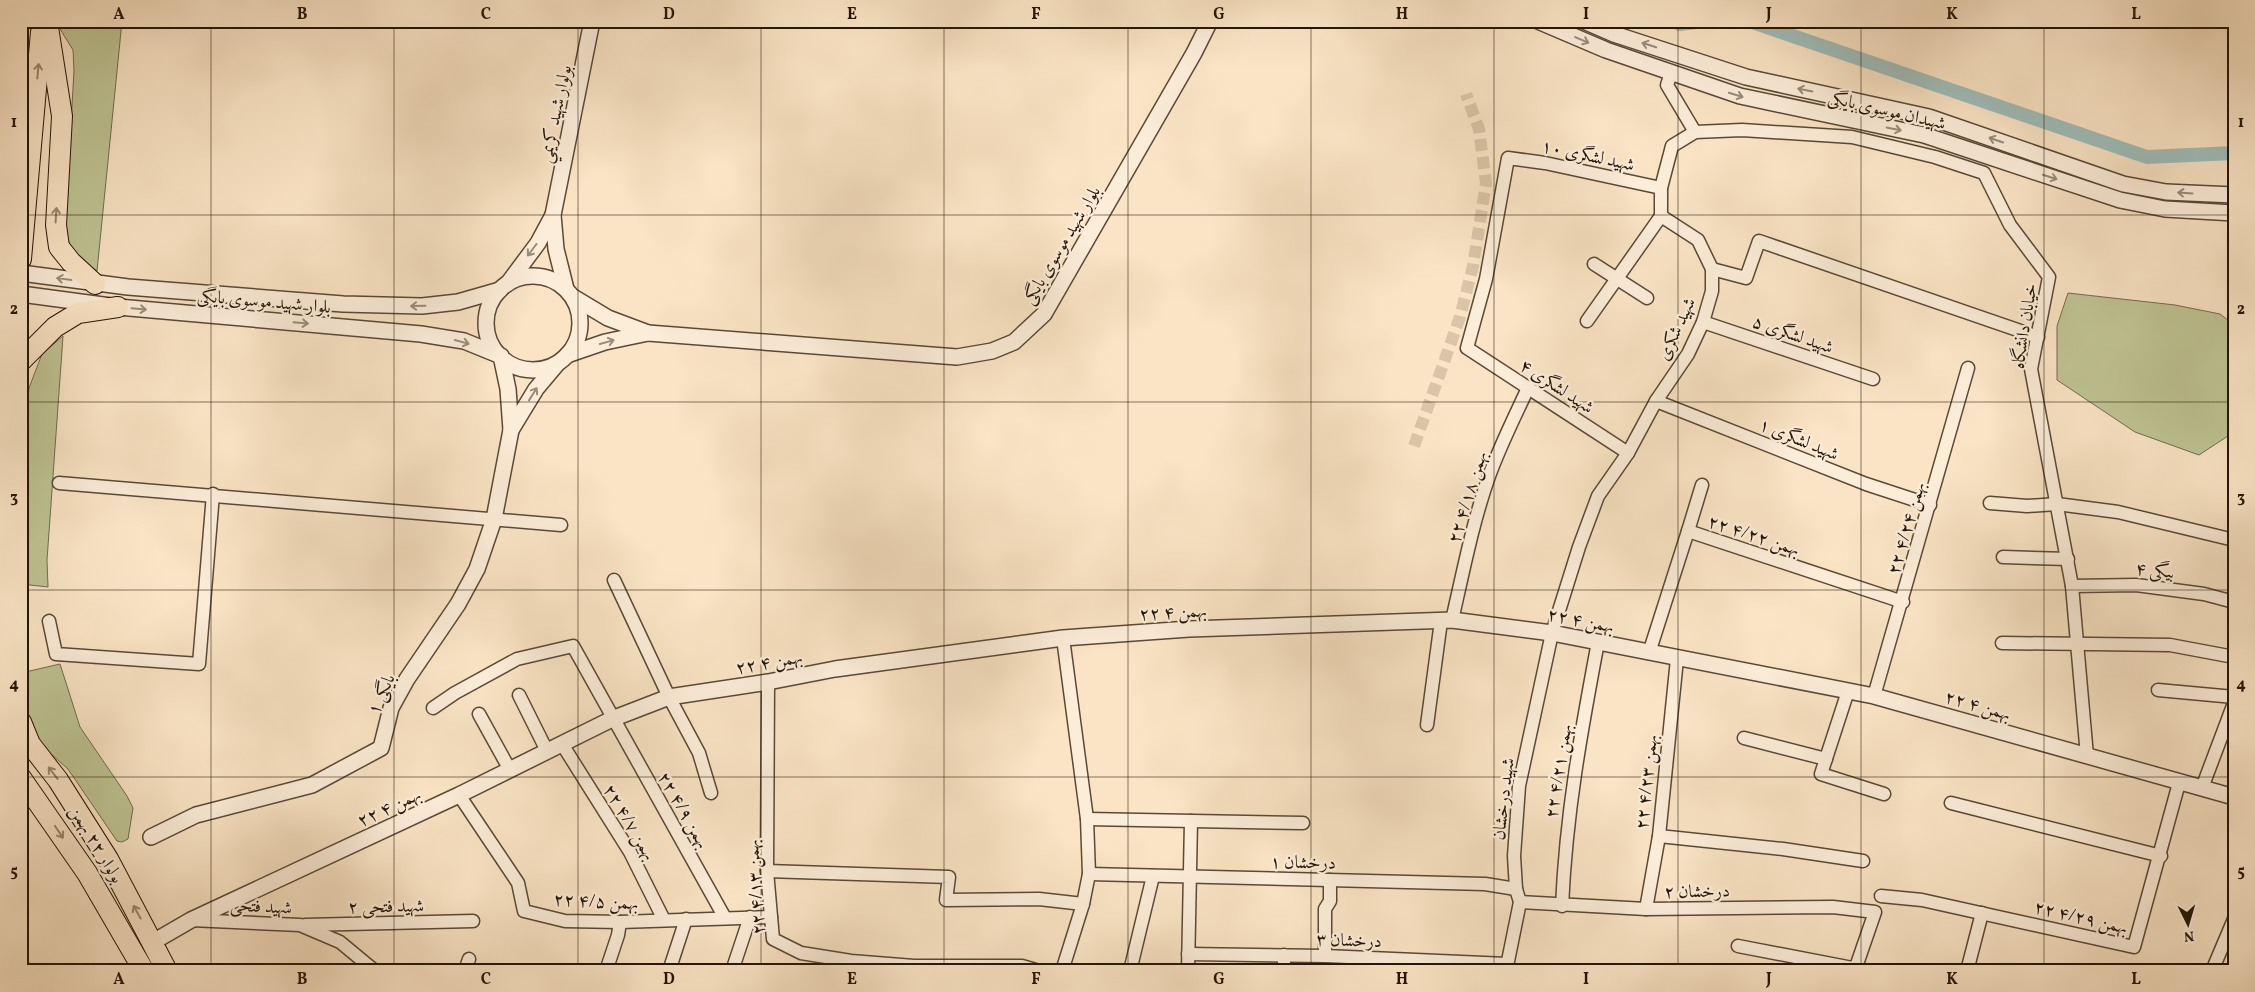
<svg xmlns="http://www.w3.org/2000/svg" width="2255" height="992" font-family="Vollkorn,Amiri,serif">
<style>
.green{fill:#bfc494;stroke:#716c4d}
.lines{fill:none;stroke-linecap:round;stroke-linejoin:round}
.canal{stroke:#9fbeba;stroke-width:14}
.minor-tunnel{stroke:#dac5a8;stroke-width:12;stroke-dasharray:12 6;stroke-linecap:butt}
.minor-casing{stroke:#594936;stroke-width:15}
.tertiary-casing{stroke:#594936;stroke-width:18}
.primary-casing{stroke:#231506;stroke-width:22}
.minor{stroke:#fcedd9;stroke-width:12}
.tertiary{stroke:#fcedd9;stroke-width:15}
.primary{stroke:#fae4c5;stroke-width:20}
.oneway{stroke:#9a8c7a}
.oneway2{stroke:#99876f}
.grid{fill:none;stroke:#231506;stroke-width:1;stroke-opacity:0.55}
.labels{text-anchor:middle;stroke-width:4.5;stroke-linejoin:round;paint-order:stroke}
.street-label{font-size:18px;fill:#231506;stroke:#fcedd9}
.neatline{fill:none;stroke:#231506;stroke-width:2}
.grid-label{font-size:16px;text-anchor:middle;font-weight:bold;fill:#231506}
</style>
<rect width="100%" height="100%" fill="#fae4c5"/>
<filter id="stains"><feTurbulence type="fractalNoise" baseFrequency=".004" numOctaves="4"/><feColorMatrix values="0 0 0 0 .2 0 0 0 0 .09 0 0 0 0 .02 0 0 0 .5 -.17"/></filter>
<radialGradient id="worn" r=".72"><stop offset=".6" stop-color="#630" stop-opacity="0"/><stop offset="1" stop-color="#630" stop-opacity=".3"/></radialGradient>
<!-- green -->
<g class="green">
<path d="M61,21h61l-25,250c-17,-13 -30,-22 -32,-45l9,-155 -1,-21 -13,-21z"/>
<path d="M2068,293l107,12 45,9 14,11v107l-35,23 -64,-23 -78,-52v-54z"/>
<path d="M63,336l-16,224 1,27 -27,-3v-120l8,-76 13,-34z"/>
<path d="M60,664l20,63 47,69 6,12 -5,31 -6,3 -5,-1 -49,-72 -34,-30 -13,-44v-22z"/>
</g>
<g class="lines">
<!-- canal -->
<g class="canal">
<path d="M1674,21l6,3 24,-3"/>
<path d="M1749,21l398,136 87,-4"/>
</g>
<!-- minor-tunnel -->
<path class="minor-tunnel" d="M1414,446l46,-129 13,-51 13,-83 -7,-54 -13,-35"/>
<!-- minor casing -->
<g class="minor-casing">
<g id="minor">
<path d="M1671,73l-4,12 28,47"/>
<path d="M1594,264l53,34"/>
<path d="M1712,269l34,9 13,-37 279,96"/>
<path d="M1587,321l74,-105"/>
<path d="M1703,322l170,57"/>
<path d="M1656,401l210,83 64,21"/>
<path d="M1628,453l-161,-105 19,-69 22,-121 37,5 116,25"/>
<path d="M59,483l502,42"/>
<path d="M1990,503l37,3 30,-2 61,8 116,28"/>
<path d="M1688,531l14,-46"/>
<path d="M2003,557l65,2"/>
<path d="M614,580l55,117 30,56 12,40"/>
<path d="M2072,586l64,-1 68,9 30,8"/>
<path d="M1452,620c11,-47 20,-95 36,-141 11,-31 26,-61 40,-91"/>
<path d="M49,621l7,33 143,10 14,-170"/>
<path d="M2002,643l168,2 64,12"/>
<path d="M1649,653l39,-122 215,71"/>
<path d="M768,682l-1,189 6,68 28,14 50,8 63,5h108l17,5"/>
<path d="M2158,690l76,7"/>
<path d="M1848,691l-27,83 63,20"/>
<path d="M519,695l28,56"/>
<path d="M1874,696l94,-328"/>
<path d="M433,708l22,-15 62,-34 56,-13 152,272"/>
<path d="M479,714l31,56"/>
<path d="M1427,725l14,-104"/>
<path d="M1744,738l82,21"/>
<path d="M562,744l68,108 34,68"/>
<path d="M2202,788l32,-85"/>
<path d="M459,795l59,88 6,28 41,10 55,1 151,-5"/>
<path d="M1951,803l210,53"/>
<path d="M1087,819l216,4"/>
<path d="M1659,836l124,13 80,12"/>
<path d="M767,871l182,6 -3,23 93,-1 44,5"/>
<path d="M1089,874l396,10 31,5"/>
<path d="M1881,896l41,4 212,47 45,-164"/>
<path d="M1520,902l126,7 187,-2 42,5 -19,55"/>
<path d="M1562,906c4,-92 19,-174 36,-264"/>
<path d="M1646,909l13,-73 18,-177"/>
<path d="M191,920l109,5 40,17 35,29"/>
<path d="M305,925l168,-4"/>
<path d="M1738,946l130,25"/>
<path d="M1188,954l137,2 182,8"/>
<path d="M1284,955v16"/>
<path d="M1325,956v-47l5,-8v-21"/>
<path d="M21,968l10,3"/>
<path d="M465,971l4,-12"/>
<path d="M606,971l12,-36 2,-13"/>
<path d="M669,971l17,-52"/>
<path d="M732,971l18,-54"/>
<path d="M1062,971l21,-67 6,-30 -2,-55 -24,-181"/>
<path d="M1130,971l23,-95"/>
<path d="M1188,971l3,-150"/>
<path d="M1506,971l14,-69 -4,-13 -2,-33 5,-70 33,-153 27,-86 19,-51 30,-43 28,-52 32,-47 15,-32 9,-31v-22l-14,-29 -37,-24v-28l11,-42 23,-14 47,-2 110,7 83,20 49,16 26,52 39,52 -18,92 41,217 15,170"/>
<path d="M1967,971l15,-58"/>
<path d="M2212,971l22,-52"/>
</g>
</g>
<!-- tertiary casing -->
<g class="tertiary-casing">
<g id="tertiary">
<path d="M1538,21l68,29 134,46 184,39 196,65 45,9 69,4"/>
<path d="M1584,21l30,13 132,43 183,40 194,67 43,8 68,3"/>
<path d="M553,215l3,34 10,40"/>
<path d="M21,273l107,14 215,17 79,2 36,-4 42,-12"/>
<circle cx="533" cy="323" r="47"/>
<path d="M509,282l29,-39 15,-28 39,-194"/>
<path d="M21,294l97,13 303,27 43,7 37,15 7,33 3,41 -17,89 -17,50 -19,35 -51,75 -16,29 -10,40 -69,37 -116,30 -45,22"/>
<path d="M573,297l35,21 40,15 309,24 35,-6 22,-9 30,-28 150,-261 16,-32"/>
<path d="M567,355l38,-13 43,-9"/>
<path d="M511,430l25,-41 21,-25"/>
<path d="M153,942l38,-22 268,-125 153,-76 57,-22 99,-15 67,-13 228,-31 126,-9 263,-9 100,13 322,63 360,101"/>
</g>
</g>
<!-- primary casing -->
<g class="primary-casing">
<g id="primary">
<path d="M47,21l15,95 -6,109 3,22 12,15 24,22"/>
<path d="M21,259l20,-227"/>
<path d="M21,361l34,-34 23,-14 40,-6"/>
<path d="M21,722l9,22 28,36 50,79 59,112"/>
<path d="M21,778l66,95 57,98"/>
</g>
</g>
<!-- minor -->
<use href="#minor" class="minor"/>
<!-- tertiary -->
<use href="#tertiary" class="tertiary"/>
<!-- primary -->
<use href="#primary" class="primary"/>
</g>
<!-- one-way arrows -->
<defs><path id="oneway-shaft" d="M-6 0H5M1.5-3L5.5 0L1.5 3" fill="none" stroke-width="1.6" stroke-linecap="round" stroke-linejoin="round" transform="scale(1.25)"/></defs>
<g class="oneway">
<use href="#oneway-shaft" transform="translate(1582 40) rotate(23)"/>
<use href="#oneway-shaft" transform="translate(1649 45) rotate(-162)"/>
<use href="#oneway-shaft" transform="translate(1805 90) rotate(-168)"/>
<use href="#oneway-shaft" transform="translate(1736 95) rotate(17)"/>
<use href="#oneway-shaft" transform="translate(1894 129) rotate(12)"/>
<use href="#oneway-shaft" transform="translate(1996 140) rotate(-161)"/>
<use href="#oneway-shaft" transform="translate(2050 177) rotate(18)"/>
<use href="#oneway-shaft" transform="translate(2185 193) rotate(-176)"/>
<use href="#oneway-shaft" transform="translate(532 250) rotate(127)"/>
<use href="#oneway-shaft" transform="translate(64 279) rotate(-172)"/>
<use href="#oneway-shaft" transform="translate(418 306) rotate(179)"/>
<use href="#oneway-shaft" transform="translate(139 309) rotate(5)"/>
<use href="#oneway-shaft" transform="translate(301 323) rotate(5)"/>
<use href="#oneway-shaft" transform="translate(462 342) rotate(15)"/>
<use href="#oneway-shaft" transform="translate(607 342) rotate(-15)"/>
<use href="#oneway-shaft" transform="translate(533 394) rotate(-58)"/>
</g>
<g class="oneway2">
<use href="#oneway-shaft" transform="translate(38 71) rotate(-85)"/>
<use href="#oneway-shaft" transform="translate(56 215) rotate(-87)"/>
<use href="#oneway-shaft" transform="translate(53 773) rotate(-128)"/>
<use href="#oneway-shaft" transform="translate(59 832) rotate(56)"/>
<use href="#oneway-shaft" transform="translate(137 912) rotate(-119)"/>
</g>
<!-- grid -->
<path class="grid" d="M211,21v950M394,21v950M578,21v950M761,21v950M944,21v950M1128,21v950M1311,21v950M1494,21v950M1678,21v950M1861,21v950M2044,21v950M21,215h2213M21,402h2213M21,590h2213M21,777h2213"/>
<g class="labels">
<!-- street labels -->
<g class="street-label">
<text transform="translate(1887 110) rotate(13)" y="6">شهیدان موسوی بایگی</text>
<text transform="translate(555 114) rotate(-78)" y="6">بولوار شهيد كريمي</text>
<text transform="translate(1588 155) rotate(12)" y="6">شهید لشگری ۱۰</text>
<text transform="translate(1061 245) rotate(-59)" y="6">بلوار شهید موسوی بایگی</text>
<text transform="translate(264 301) rotate(5)" y="6">بلوار شهید موسوی بایگی</text>
<text transform="translate(2024 326) rotate(-81)" y="6">خیابان دانشگاه</text>
<text transform="translate(1676 329) rotate(-65)" y="6">شهید شکری</text>
<text transform="translate(1793 334) rotate(19)" y="6">شهید لشگری ۵</text>
<text transform="translate(1557 386) rotate(33)" y="6">شهید لشگری ۴</text>
<text transform="translate(1799 439) rotate(22)" y="6">شهید لشگری ۱</text>
<text transform="translate(1467 497) rotate(-73)" y="6">۲۲ بهمن ۴/۱۸</text>
<text transform="translate(1906 528) rotate(-74)" y="6">۲۲ بهمن ۴/۲۴</text>
<text transform="translate(1754 535) rotate(18)" y="6">۲۲ بهمن ۴/۲۲</text>
<text transform="translate(2155 570) rotate(6)" y="6">بیگی ۴</text>
<text transform="translate(1173 612) rotate(-3)" y="6">۲۲ بهمن ۴</text>
<text transform="translate(1581 620) rotate(11)" y="6">۲۲ بهمن ۴</text>
<text transform="translate(769 662) rotate(-10)" y="6">۲۲ بهمن ۴</text>
<text transform="translate(381 694) rotate(-66)" y="6">بایگی ۱</text>
<text transform="translate(1978 705) rotate(16)" y="6">۲۲ بهمن ۴</text>
<text transform="translate(1558 771) rotate(-81)" y="6">۲۲ بهمن ۴/۲۱</text>
<text transform="translate(1646 782) rotate(-84)" y="6">۲۲ بهمن ۴/۲۳</text>
<text transform="translate(1503 799) rotate(-83)" y="6">شهید درخشان</text>
<text transform="translate(389 807) rotate(-25)" y="6">۲۲ بهمن ۴</text>
<text transform="translate(684 810) rotate(60)" y="6">۲۲ بهمن ۴/۹</text>
<text transform="translate(630 822) rotate(59)" y="6">۲۲ بهمن ۴/۷</text>
<text transform="translate(97 844) rotate(59)" y="6">بولوار ۲۲ بهمن</text>
<text transform="translate(1303 862) rotate(1)" y="6">درخشان ۱</text>
<text transform="translate(755 887) rotate(-94)" y="6">۲۲ بهمن ۴/۱۳</text>
<text transform="translate(1697 891) rotate(-1)" y="6">درخشان ۲</text>
<text transform="translate(596 901) rotate(3)" y="6">۲۲ بهمن ۴/۵</text>
<text transform="translate(261 906) rotate(3)" y="6">شهید فتحی</text>
<text transform="translate(386 906) rotate(-1)" y="6">شهید فتحی ۲</text>
<text transform="translate(2081 917) rotate(13)" y="6">۲۲ بهمن ۴/۲۹</text>
<text transform="translate(1349 940) rotate(2)" y="6">درخشان ۳</text>
</g>
</g>
<!-- margin -->
<rect width="2255" height="992" fill="none" stroke="#fae4c5" stroke-width="55"/>
<!-- north arrow -->
<g transform="translate(2188 924) rotate(175)" stroke="#fcedd9" stroke-width="4" paint-order="stroke">
<path d="M0-4L9 19L0 12L-9 19Z" fill="#231506"/>
<text y="-8" font-size="14" font-weight="bold" text-anchor="middle" fill="#231506">N</text>
</g>
<rect x="28" y="28" width="2200" height="936" class="neatline"/>
<g class="grid-label">
<text x="119" y="19">A</text>
<text x="302" y="19">B</text>
<text x="486" y="19">C</text>
<text x="669" y="19">D</text>
<text x="852" y="19">E</text>
<text x="1036" y="19">F</text>
<text x="1219" y="19">G</text>
<text x="1402" y="19">H</text>
<text x="1586" y="19">I</text>
<text x="1769" y="19">J</text>
<text x="1952" y="19">K</text>
<text x="2136" y="19">L</text>
<text x="14" y="127">1</text>
<text x="2241" y="127">1</text>
<text x="14" y="314">2</text>
<text x="2241" y="314">2</text>
<text x="14" y="502">3</text>
<text x="2241" y="502">3</text>
<text x="14" y="689">4</text>
<text x="2241" y="689">4</text>
<text x="14" y="876">5</text>
<text x="2241" y="876">5</text>
<text x="119" y="984">A</text>
<text x="302" y="984">B</text>
<text x="486" y="984">C</text>
<text x="669" y="984">D</text>
<text x="852" y="984">E</text>
<text x="1036" y="984">F</text>
<text x="1219" y="984">G</text>
<text x="1402" y="984">H</text>
<text x="1586" y="984">I</text>
<text x="1769" y="984">J</text>
<text x="1952" y="984">K</text>
<text x="2136" y="984">L</text>
</g>
<rect width="100%" height="100%" filter="url(#stains)"/>
<rect width="100%" height="100%" fill="url(#worn)"/>
</svg>
